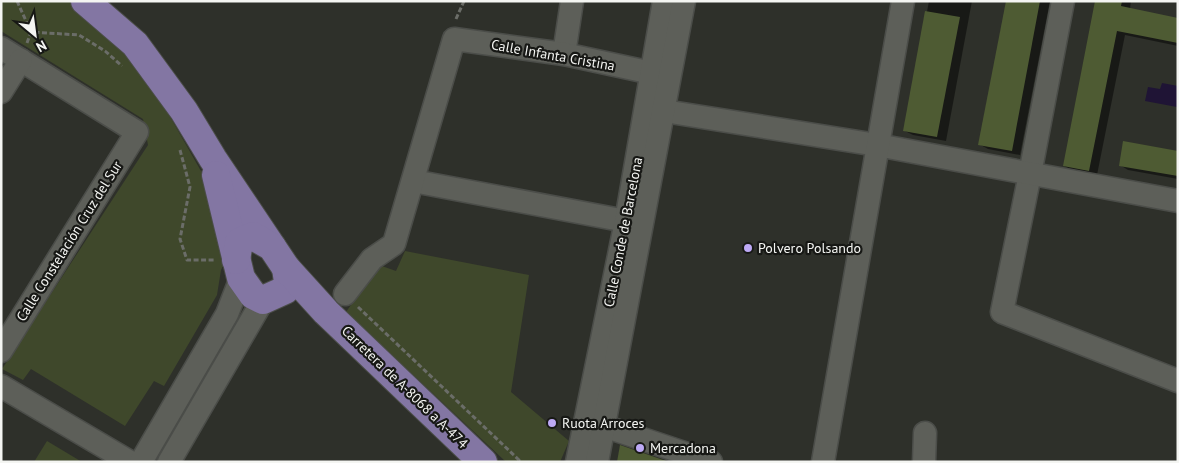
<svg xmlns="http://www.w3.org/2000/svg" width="1179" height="463" font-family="'PT Sans',sans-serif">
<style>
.green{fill:#3f482b}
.water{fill:#1f1435}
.shadow{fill:#0007}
.building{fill:#4e5b33}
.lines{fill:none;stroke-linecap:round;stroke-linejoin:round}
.minor-casing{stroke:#4b4d49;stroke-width:25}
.major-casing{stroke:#4b4d49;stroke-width:30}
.path{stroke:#6b6d68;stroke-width:3;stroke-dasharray:5 2.5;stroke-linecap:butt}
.minor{stroke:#5d5f59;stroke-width:22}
.major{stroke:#8376a3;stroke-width:28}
.poi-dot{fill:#bda9f5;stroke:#171815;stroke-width:2}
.labels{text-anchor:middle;stroke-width:4.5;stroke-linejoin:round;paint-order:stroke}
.street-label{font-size:14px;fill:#f4f5f2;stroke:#171815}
.poi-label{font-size:14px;fill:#f4f5f2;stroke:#171815;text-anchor:start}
</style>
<rect width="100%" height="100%" fill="#2e302a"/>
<!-- green -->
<g class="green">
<path d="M1,1h75l72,77 90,158 -17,34 -4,25 -53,91 -10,-5 -29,45 -94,-57 -8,11 -21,-11 146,-224 -5,-26 -142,-88z"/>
<path d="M405,251l124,24 -18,117 58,49 -9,21 -55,-1 -159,-149 33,-47 17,6z"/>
<path d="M47,441l35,21h-48z"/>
</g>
<!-- water -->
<path class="water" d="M1162,83l16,3 -1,21 -32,-6 3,-14 12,2z"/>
<!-- shadow -->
<g class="shadow">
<path d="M929,1h43l-26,140 -33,-6 -8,-4z"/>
<path d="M1007,1h43l-30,154 -32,-6 -9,-5z"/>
<path d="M1096,1h35l-1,8 48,10v27l-53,-11 -28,140 -25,-5 -8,-4z"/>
<path d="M1178,152v27l-50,-9 -8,-5z"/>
</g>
<!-- building -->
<g class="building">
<path d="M1006,1h34l-28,150 -34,-6z"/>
<path d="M1095,1h27l-1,5 57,12v25l-61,-12 -28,140 -26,-5z"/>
<path d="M925,11l35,6 -23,120 -34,-6z"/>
<path d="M1123,141l55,10v25l-59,-10z"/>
<path d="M620,445l49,17h-52z"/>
</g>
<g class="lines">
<!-- minor casing -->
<g class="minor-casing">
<g id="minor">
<path d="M1063,1l-33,173 -28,138 176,69"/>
<path d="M1,48l136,84 -136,219"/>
<path d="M564,54l8,-53"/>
<path d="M1,92l20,-32"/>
<path d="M664,111l213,34 301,56"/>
<path d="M413,181l213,40"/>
<path d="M345,294l27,-35 22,-15 60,-205 110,15 88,19"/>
<path d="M1,386l129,76"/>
<path d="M604,426l107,36"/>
<path d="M141,462l86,-148 14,-36"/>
<path d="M169,462l94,-162"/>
<path d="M577,462l49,-241 38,-220"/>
<path d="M597,462l87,-461"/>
<path d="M823,462l80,-461"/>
<path d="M924,462l1,-29"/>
</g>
</g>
<!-- major casing -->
<g class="major-casing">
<g id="major">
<path d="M85,1l50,43 49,67 29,48 59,88"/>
<path d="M216,175l25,103 12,17 10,5 22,-10 3,-8 -2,-14"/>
<path d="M236,260l3,-18 14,-6 19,11 14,21 40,44 157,150"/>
</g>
</g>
<!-- path -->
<g class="path">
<path d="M17,1l14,31 48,3 26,16 17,15"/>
<path d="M456,19l8,-18"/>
<path d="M27,43l4,-11"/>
<path d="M180,150l10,37 -10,52 7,21h28"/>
<path d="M358,307l161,153 -2,2"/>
</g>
<!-- minor -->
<use href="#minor" class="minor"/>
<!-- major -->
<use href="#major" class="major"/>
</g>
<!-- markers -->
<g class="poi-dot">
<circle cx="748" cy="248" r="5"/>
<circle cx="552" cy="423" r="5"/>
<circle cx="640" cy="448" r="5"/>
</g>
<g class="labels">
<!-- street labels -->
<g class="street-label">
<text transform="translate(553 55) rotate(10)" y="5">Calle Infanta Cristina</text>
<text transform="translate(623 232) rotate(-79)" y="5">Calle Conde de Barcelona</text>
<text transform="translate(69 241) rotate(-58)" y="5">Calle Constelación Cruz del Sur</text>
<text transform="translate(405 387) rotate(44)" y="5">Carretera de A-8068 a A-474</text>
</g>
<!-- poi labels -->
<g class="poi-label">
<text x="758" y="253">Polvero Polsando</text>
<text x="562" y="428">Ruota Arroces</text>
<text x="650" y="453">Mercadona</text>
</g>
</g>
<!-- border -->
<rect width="1179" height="463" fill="none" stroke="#f4f5f2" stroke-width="5"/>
<!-- north arrow -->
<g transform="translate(35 35) rotate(151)" stroke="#171815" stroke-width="4" paint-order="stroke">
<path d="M0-4L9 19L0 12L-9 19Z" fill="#f4f5f2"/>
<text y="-8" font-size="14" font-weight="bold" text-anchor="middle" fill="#f4f5f2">N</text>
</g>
</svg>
